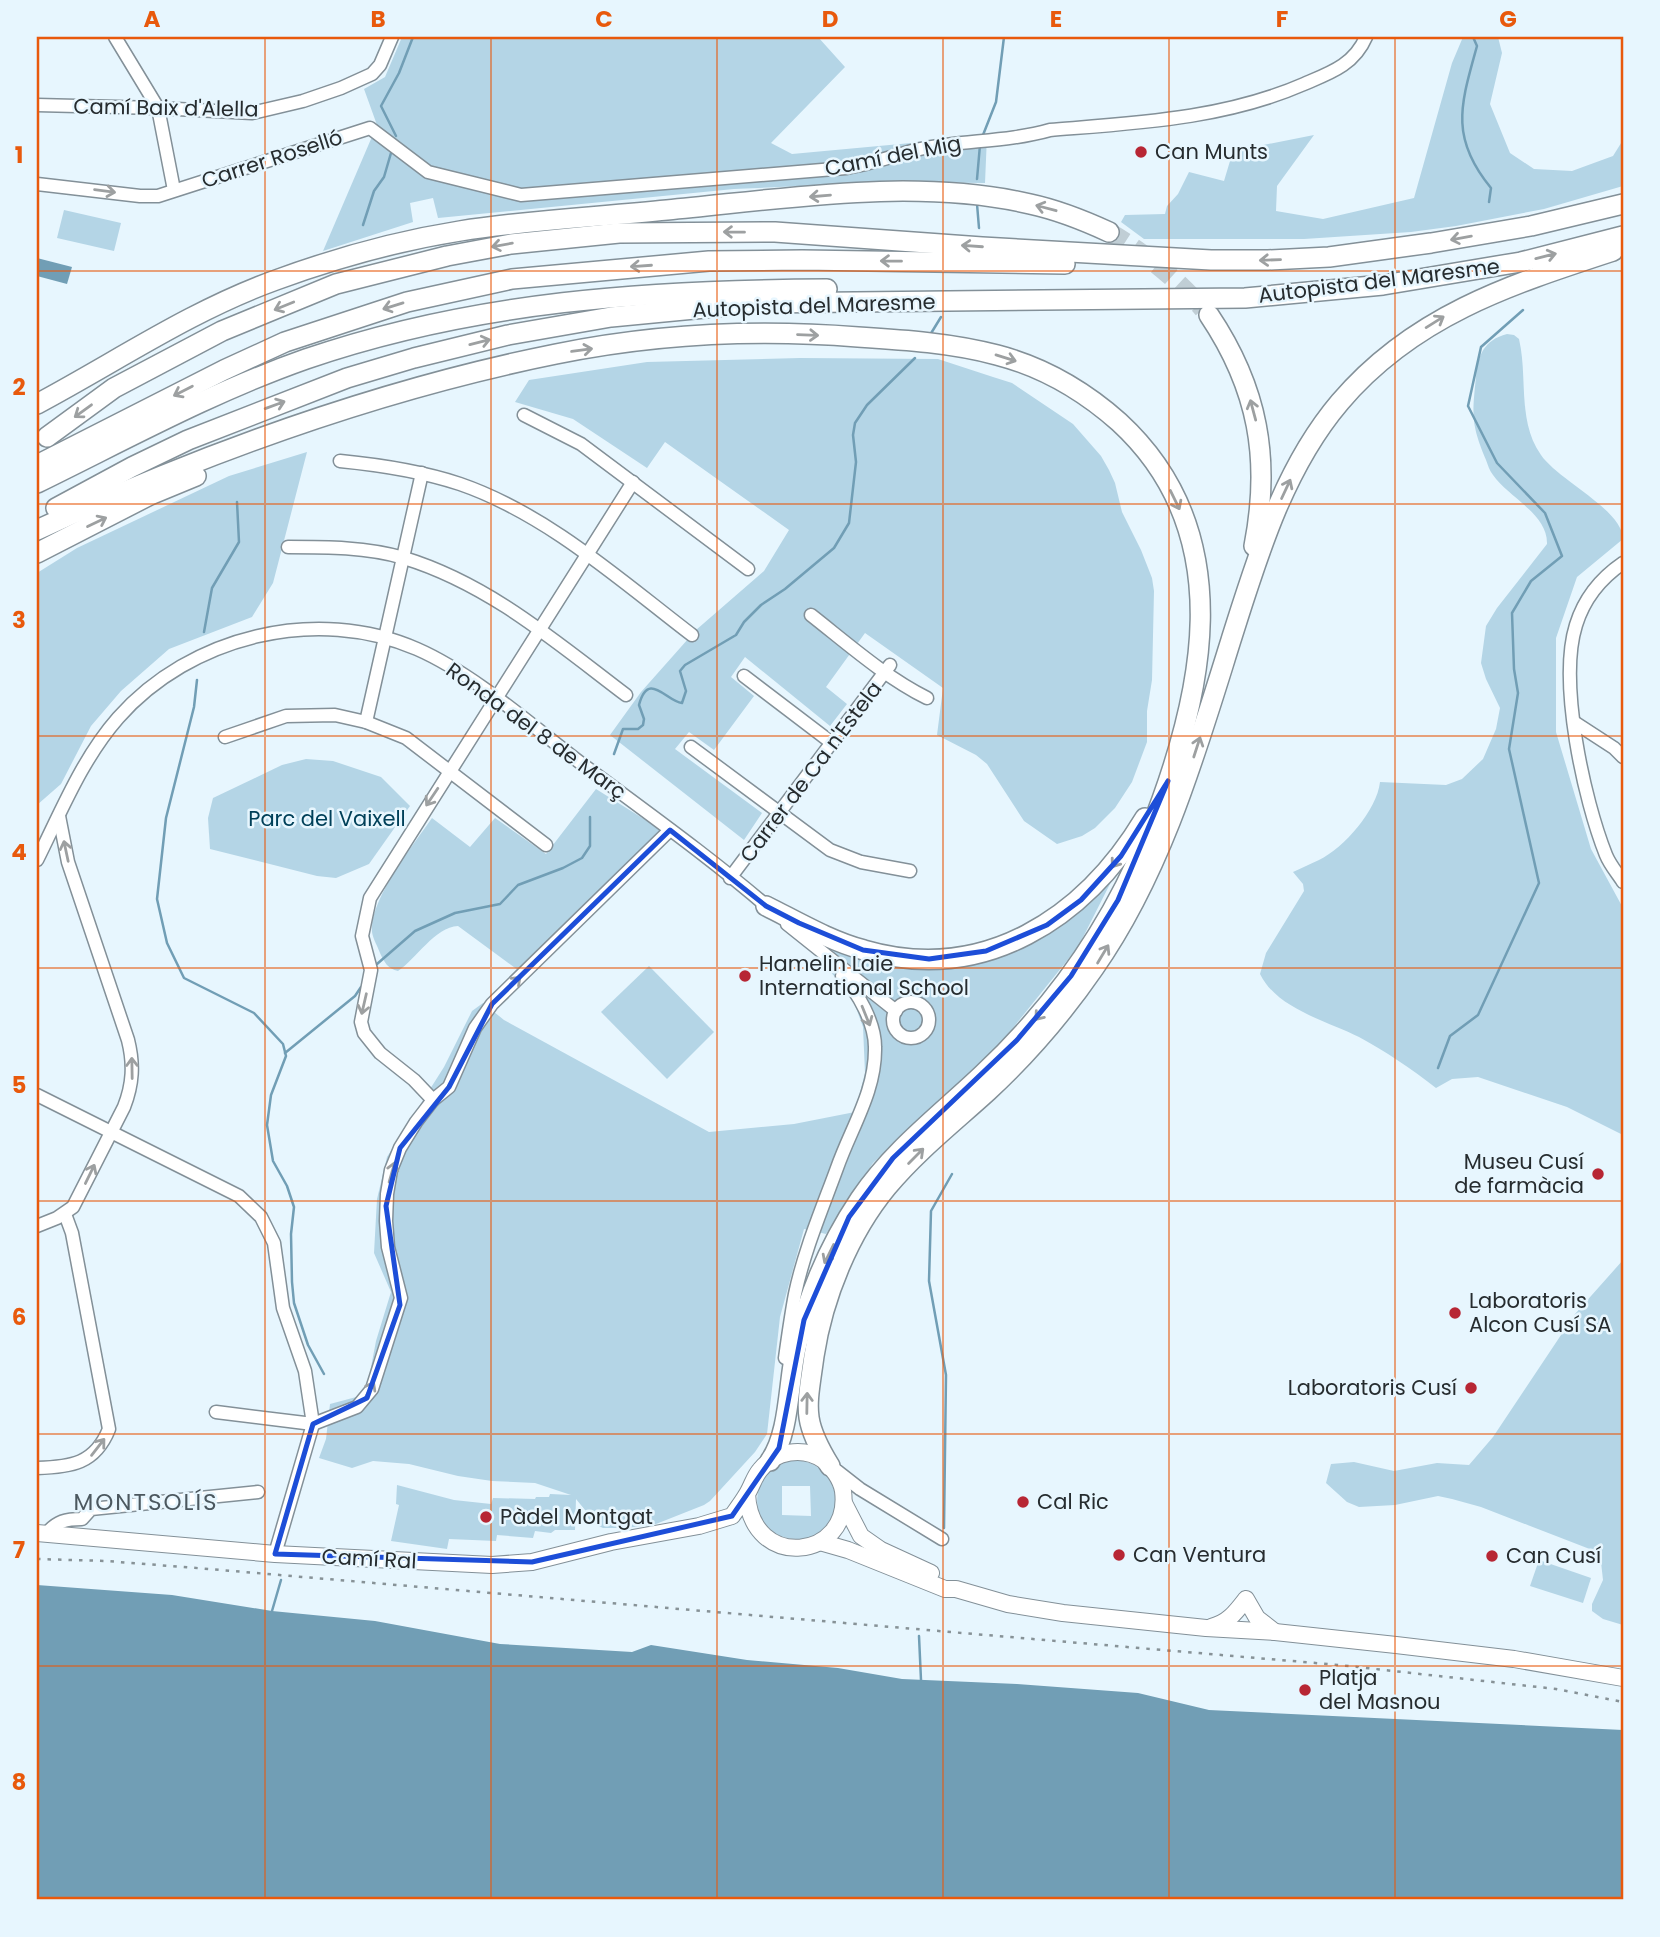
<svg xmlns="http://www.w3.org/2000/svg" width="1660" height="1937" font-family="Poppins,sans-serif">
<style>
.green{fill:#b4d5e6;fill-rule:evenodd}
.water{fill:#719eb5}
.lines{fill:none;stroke-linecap:round;stroke-linejoin:round}
.stream{stroke:#719eb5;stroke-width:2.5}
.highway-tunnel{stroke:#c0ced5;stroke-width:19;stroke-dasharray:19 10;stroke-linecap:butt}
.minor-casing{stroke:#839098;stroke-width:15}
.major-casing{stroke:#839098;stroke-width:18}
.highway-casing{stroke:#839098;stroke-width:22}
.minor{stroke:#fff;stroke-width:12}
.major{stroke:#fff;stroke-width:16}
.highway{stroke:#fff;stroke-width:19}
.rail{stroke:#879297;stroke-width:2.5;stroke-dasharray:3.5 7;stroke-linecap:butt}
.oneway{stroke:#9da0a1}
.marked{fill:none;stroke:#1d4ed8;stroke-width:5;stroke-linejoin:round}
.grid{fill:none;stroke:#e8590c;stroke-width:2;stroke-opacity:0.55}
.poi-dot{fill:#b72634;stroke:#e7f6fe;stroke-width:2.5}
.labels{text-anchor:middle;stroke-width:5;stroke-linejoin:round;paint-order:stroke}
.street-label{font-size:21px;fill:#262c2f;stroke:#e7f6fe}
.poi-label{font-size:21px;fill:#262c2f;stroke:#e7f6fe;text-anchor:start}
.park-label{font-size:21px;fill:#004059;stroke:#e7f6fe}
.neighbourhood-label{font-size:23px;letter-spacing:2px;fill:#4c585f;stroke:#e7f6fe}
.neatline{fill:none;stroke:#e8590c;stroke-width:2.5}
.grid-label{font-size:23px;text-anchor:middle;font-weight:bold;fill:#e8590c}
</style>
<rect width="100%" height="100%" fill="#e7f6fe"/>
<!-- green -->
<g class="green">
<path d="M402,37h416l27,30 -74,76 21,11 195,-18 -2,47 -93,-1 -158,7 -296,29 -5,-20 -23,5 3,19 -90,29 54,-126 -13,-36 21,-12z"/>
<path d="M1463,37h35l4,16 -12,51 20,49 24,16 38,2 41,-15 10,-16v46l-79,23 -88,17 -45,6 -107,7h-160l-23,-17 4,-7 40,-1 2,-8 11,-12 11,-22 35,9 9,-30 81,-16 -37,51 -1,25 47,8 91,-21 38,-135z"/>
<path d="M64,210l57,13 -7,28 -57,-13z"/>
<path d="M1507,334l7,1 5,4c9,38 -2,82 22,116 17,25 82,55 82,84l-46,38 -21,61v94l35,117 32,59v227l-56,-28 -89,-30 -26,2 -16,9c-24,-19 -51,-37 -77,-51 -32,-16 -82,-28 -99,-63l6,-21 38,-62 -1,-7 -10,-12c9,-4 17,-8 26,-12 25,-12 58,-50 61,-78l66,3 16,-6 21,-20 13,-30 4,-21 -14,-29 -5,-16 5,-37 11,-18 50,-64c1,-30 -39,-47 -54,-69 -4,-5 -5,-10 -7,-15 -15,-36 -14,-44 -10,-83 2,-22 8,-37 31,-43z"/>
<path d="M800,358l138,1 55,18 19,6 61,41 28,32 8,14 6,13 7,29 19,38 11,28 2,13 -2,89 -5,31v31l-15,40 -17,26 -20,20 -13,8 -25,8 -33,-23 -37,-57 -11,-9 -39,-20 6,-47 -78,-55 -39,54 21,17 -17,22 -85,-69 -14,20 23,19 -40,54 -25,-18 -14,17 87,64 -18,27 -134,-105 31,-43 55,-62 68,-59 25,-41 -124,-88 -18,26 -74,-49 -58,-17 14,-22 118,-18z"/>
<path d="M307,452l-34,131 -21,34 -83,32 -48,42 -30,35 -30,58 -24,21v-232l40,-25 152,-72z"/>
<path d="M306,759l27,2 48,16 29,29 -41,58 -33,14 -19,-2 -107,-27 -2,-31 5,-20 69,-33z"/>
<path d="M596,789l67,42 -145,139 -60,-44c-23,1 -42,33 -60,45 -10,-2 -14,-9 -18,-18 -2,-6 -7,-14 -8,-21 -3,-32 42,-88 60,-114l38,29 25,-29 51,36z"/>
<path d="M1112,880l-34,67 -82,102 -123,114 -47,71 -22,-5 -24,88 -13,117 -12,18 -45,49 -6,4 -48,19 -30,4h-23l-13,-6 -5,-12 -9,-11 -1,31h-20l-4,3 -16,-2 -2,7 -36,-3 -1,6 -47,-2 -2,10 -56,-8 8,-36 -3,-1 1,-19 57,15 37,4 2,-6 42,1 1,-2h13l1,-3 21,1 -36,-12 -43,-2 -34,-5 -49,-12 -36,-3 -21,7 -33,-10 7,-19 4,-35 30,-8 8,-13 8,-42 15,-49 -17,-39 3,-54 10,-42 57,-90 28,-56 11,-8 21,17 205,112 85,-8 61,-12 10,-39 -2,-46 -12,-33 -40,-43 14,-7 79,20 154,-38z"/>
<path d="M649,966l65,66 -47,47 -66,-67z"/>
<path d="M1623,1260v365l-20,-6 -11,-8v-7l11,-24 -3,-27 -119,-46 -29,-8 -14,-3 -43,9 -36,2 -12,-5 -21,-19 5,-19 23,-2 40,9 43,-8 32,2 24,-28 82,-123z"/>
<path d="M796,1460c54,5 51,80 1,79 -52,-1 -54,-72 -1,-79zM782,1486h28l1,30 -29,-1z"/>
<path d="M1539,1560l52,18 -8,25 -53,-17z"/>
</g>
<!-- water -->
<g class="water">
<path d="M37,258l35,9 -5,17 -30,-8z"/>
<path d="M37,1585l135,10 100,16 103,10 125,23 132,8 19,-7 96,15 91,8 64,11 115,5 121,9 71,17 414,20v170h-1586z"/>
</g>
<g class="lines">
<!-- stream -->
<g class="stream">
<path d="M1473,37l4,9c-16,58 -28,91 14,142l-2,14"/>
<path d="M983,135l13,-33 8,-65"/>
<path d="M396,136l-15,-30 18,-33 14,-36"/>
<path d="M977,179l3,-34"/>
<path d="M977,204l2,24"/>
<path d="M363,225l11,-34 10,-14 7,-24"/>
<path d="M930,335l11,-18"/>
<path d="M204,632l8,-44 27,-46 -2,-40"/>
<path d="M197,680l-3,27 -28,111 -9,81 10,44 17,35 70,35 29,31 3,12 -15,39 -4,30 6,36 14,25 7,21 -3,27 1,48 2,21 14,42 16,29"/>
<path d="M614,754l9,-25h15l5,-4 1,-6 -5,-14c9,-35 27,-4 43,-2l4,-12 -6,-20 5,-6 51,-30 8,-13 17,-17 24,-16 49,-41 15,-25 7,-61 -3,-27 2,-12 12,-18 48,-47"/>
<path d="M377,964l38,-33 40,-18 45,-9 18,-19 45,-17 19,-10 8,-12v-29"/>
<path d="M285,1053l70,-57 6,-9"/>
<path d="M1438,1068l12,-32 28,-21 61,-132 -30,-134 9,-56 -4,-24 -2,-56 19,-32 31,-25 -17,-43 -48,-50 -29,-57 13,-59 42,-37"/>
<path d="M944,1528l2,-153 -17,-94 2,-70 21,-37"/>
<path d="M272,1611l9,-31"/>
<path d="M919,1636l2,44"/>
</g>
<!-- highway-tunnel -->
<path class="highway-tunnel" d="M1109,232c36,21 67,46 94,77"/>
<!-- minor casing -->
<g class="minor-casing">
<g id="minor">
<path d="M115,37l43,71 16,82"/>
<path d="M37,105l121,3 94,5 51,-12 38,-13 31,-14 8,-9 12,-28"/>
<path d="M37,184l103,12h18l212,-68 58,44 93,23 325,-27c26,-4 49,-13 74,-19 43,-9 88,-7 130,-19 86,-7 174,-11 254,-46 26,-11 50,-19 62,-47"/>
<path d="M524,415l57,29 167,125"/>
<path d="M340,461c41,4 81,10 120,23 87,30 160,96 232,151"/>
<path d="M288,547c38,0 79,0 116,11 85,26 152,84 222,137"/>
<path d="M1623,563c-22,15 -39,36 -47,62 -18,57 8,175 30,230 4,10 12,19 17,27"/>
<path d="M811,615c37,29 74,62 116,83"/>
<path d="M744,676l88,67"/>
<path d="M366,722l56,-249"/>
<path d="M1574,722l40,26 9,9"/>
<path d="M225,737l61,-21 49,-1 31,7 40,16 140,107"/>
<path d="M691,747l139,103 31,12 49,9"/>
<path d="M37,860c24,-48 45,-101 81,-142 72,-82 199,-113 299,-69 57,25 115,77 165,115 63,47 129,94 188,145"/>
<path d="M730,878l160,-213"/>
<path d="M787,924l109,87"/>
<circle cx="911" cy="1020" r="18"/>
<path d="M37,1095l202,101 22,21 13,26 9,65 22,63 8,53 -38,130"/>
<path d="M433,1100l-19,-20 -34,-27 -16,-20 -3,-11 10,-52 -9,-34 8,-38 263,-416"/>
<path d="M37,1226l20,-8 16,-11 51,-100c9,-23 10,-43 4,-67l-60,-178 -9,-46"/>
<path d="M785,1358c3,-21 6,-43 10,-64 9,-43 27,-85 42,-126 14,-40 39,-77 38,-121 0,-24 -17,-55 -33,-71"/>
<path d="M216,1412l97,12 44,-17 15,-18 29,-91 -13,-51 -2,-26 1,-27 4,-24 9,-22 16,-26 17,-22 16,-13 26,-59 17,-24 178,-174"/>
<path d="M37,1468c34,-1 58,-4 72,-39l-37,-196 -7,-19"/>
<path d="M837,1471l23,18 82,50"/>
<path d="M46,1534c11,-13 20,-15 36,-15l9,-10 167,-17"/>
</g>
</g>
<!-- major casing -->
<g class="major-casing">
<g id="major">
<path d="M844,1503l17,33 20,14 50,23"/>
<path d="M37,1533l238,21 217,11 40,-3 79,-20 88,-16 33,-10c5,-7 11,-15 15,-22 5,-8 7,-17 13,-24 15,-19 43,-24 63,-10 9,7 18,19 20,31 9,69 -92,81 -96,3"/>
<path d="M820,1542l28,8 97,39h11l52,15 55,9 143,15 69,4 121,13 118,14 109,19"/>
<path d="M1211,1627c17,-4 25,-15 35,-28l11,19 18,14"/>
</g>
</g>
<!-- highway casing -->
<g class="highway-casing">
<g id="highway">
<path d="M1209,315c49,73 62,144 45,231"/>
<path d="M37,404c79,-42 153,-93 239,-124 60,-22 121,-39 184,-49 68,-11 138,-14 207,-21 117,-11 247,-33 363,-6 28,6 53,16 79,28"/>
<path d="M47,437l67,-49 108,-57 114,-47 111,-28 64,-12 108,-11 156,-1 207,15 229,13h57l61,-3 102,-14 100,-17 92,-22"/>
<path d="M37,465l187,-95 61,-28 122,-40 105,-23 197,-18 93,-1 263,4"/>
<path d="M37,483c88,-43 175,-91 269,-124 169,-58 343,-69 521,-70"/>
<path d="M56,508l76,-41 56,-27 159,-62 67,-20 94,-23 103,-18 146,-14 488,-5 138,-13 138,-23 102,-26"/>
<path d="M37,530c165,-76 340,-140 519,-176 98,-20 202,-25 302,-17 47,3 94,6 139,18 46,12 87,36 122,67 123,113 84,277 29,414 -37,91 -94,171 -165,238 -42,40 -90,76 -123,125 -30,45 -52,96 -64,149 -8,35 -6,85 -26,113"/>
<path d="M37,553l113,-58 46,-19"/>
<path d="M766,906c32,16 64,35 98,44 120,35 221,-32 281,-132"/>
<path d="M830,1466c-29,-47 -23,-58 -16,-110 9,-59 35,-123 73,-169 30,-36 67,-65 101,-96 40,-37 75,-78 106,-123 68,-97 102,-216 137,-328 26,-82 52,-171 109,-238 73,-86 169,-117 273,-151"/>
</g>
</g>
<!-- minor -->
<use href="#minor" class="minor"/>
<!-- major -->
<use href="#major" class="major"/>
<!-- highway -->
<use href="#highway" class="highway"/>
<!-- rail -->
<path class="rail" d="M37,1559l69,2 103,8 1130,96 217,24 67,13"/>
</g>
<!-- one-way arrows -->
<defs><path id="oneway-shaft" d="M-6 0H5M1.5-3L5.5 0L1.5 3" fill="none" stroke-width="1.6" stroke-linecap="round" stroke-linejoin="round" transform="scale(1.75)"/></defs>
<g class="oneway">
<use href="#oneway-shaft" transform="translate(105 191) rotate(7)"/>
<use href="#oneway-shaft" transform="translate(820 196) rotate(175)"/>
<use href="#oneway-shaft" transform="translate(1046 208) rotate(-165)"/>
<use href="#oneway-shaft" transform="translate(734 232) rotate(-179)"/>
<use href="#oneway-shaft" transform="translate(1461 238) rotate(170)"/>
<use href="#oneway-shaft" transform="translate(502 245) rotate(170)"/>
<use href="#oneway-shaft" transform="translate(972 246) rotate(-176)"/>
<use href="#oneway-shaft" transform="translate(1546 256) rotate(-14)"/>
<use href="#oneway-shaft" transform="translate(1270 260) rotate(178)"/>
<use href="#oneway-shaft" transform="translate(891 261) rotate(-179)"/>
<use href="#oneway-shaft" transform="translate(641 266) rotate(176)"/>
<use href="#oneway-shaft" transform="translate(284 306) rotate(158)"/>
<use href="#oneway-shaft" transform="translate(393 306) rotate(163)"/>
<use href="#oneway-shaft" transform="translate(1435 322) rotate(-32)"/>
<use href="#oneway-shaft" transform="translate(808 335) rotate(2)"/>
<use href="#oneway-shaft" transform="translate(480 342) rotate(-14)"/>
<use href="#oneway-shaft" transform="translate(582 350) rotate(-8)"/>
<use href="#oneway-shaft" transform="translate(1006 358) rotate(17)"/>
<use href="#oneway-shaft" transform="translate(183 391) rotate(153)"/>
<use href="#oneway-shaft" transform="translate(275 405) rotate(-20)"/>
<use href="#oneway-shaft" transform="translate(1253 410) rotate(-105)"/>
<use href="#oneway-shaft" transform="translate(83 411) rotate(144)"/>
<use href="#oneway-shaft" transform="translate(1286 489) rotate(-65)"/>
<use href="#oneway-shaft" transform="translate(1175 500) rotate(64)"/>
<use href="#oneway-shaft" transform="translate(97 522) rotate(-26)"/>
<use href="#oneway-shaft" transform="translate(1197 747) rotate(-72)"/>
<use href="#oneway-shaft" transform="translate(432 797) rotate(124)"/>
<use href="#oneway-shaft" transform="translate(66 851) rotate(-102)"/>
<use href="#oneway-shaft" transform="translate(1118 859) rotate(126)"/>
<use href="#oneway-shaft" transform="translate(1103 954) rotate(-59)"/>
<use href="#oneway-shaft" transform="translate(513 984) rotate(-44)"/>
<use href="#oneway-shaft" transform="translate(364 1004) rotate(103)"/>
<use href="#oneway-shaft" transform="translate(1042 1012) rotate(130)"/>
<use href="#oneway-shaft" transform="translate(866 1016) rotate(68)"/>
<use href="#oneway-shaft" transform="translate(132 1068) rotate(-91)"/>
<use href="#oneway-shaft" transform="translate(916 1156) rotate(-45)"/>
<use href="#oneway-shaft" transform="translate(392 1172) rotate(-74)"/>
<use href="#oneway-shaft" transform="translate(90 1174) rotate(-64)"/>
<use href="#oneway-shaft" transform="translate(829 1254) rotate(116)"/>
<use href="#oneway-shaft" transform="translate(369 1391) rotate(-62)"/>
<use href="#oneway-shaft" transform="translate(807 1403) rotate(-89)"/>
<use href="#oneway-shaft" transform="translate(98 1447) rotate(-52)"/>
</g>
<!-- marked area -->
<path class="marked" d="M1168,781l-50,119 -47,76 -54,64 -124,118 -44,59 -45,103 -25,128 -47,68 -200,46 -257,-8 38,-130 54,-26 33,-93 -14,-99 14,-58 49,-61 43,-83 178,-174 96,76 33,17 64,27 66,9 57,-8 61,-26 34,-25 40,-44z"/>
<!-- grid -->
<path class="grid" d="M265,37v1863M491,37v1863M717,37v1863M943,37v1863M1169,37v1863M1395,37v1863M37,271h1586M37,504h1586M37,736h1586M37,968h1586M37,1201h1586M37,1434h1586M37,1666h1586"/>
<!-- markers -->
<g class="poi-dot">
<circle cx="1141" cy="152" r="7"/>
<circle cx="745" cy="976" r="7"/>
<circle cx="1598" cy="1174" r="7"/>
<circle cx="1455" cy="1313" r="7"/>
<circle cx="1471" cy="1388" r="7"/>
<circle cx="1023" cy="1502" r="7"/>
<circle cx="486" cy="1517" r="7"/>
<circle cx="1119" cy="1555" r="7"/>
<circle cx="1492" cy="1556" r="7"/>
<circle cx="1305" cy="1690" r="7"/>
</g>
<g class="labels">
<!-- street labels -->
<g class="street-label">
<text transform="translate(166 108) rotate(1)" y="7">Camí Baix d'Alella</text>
<text transform="translate(893 156) rotate(-11)" y="7">Camí del Mig</text>
<text transform="translate(272 159) rotate(-18)" y="7">Carrer Roselló</text>
<text transform="translate(1379 281) rotate(-7)" y="7">Autopista del Maresme</text>
<text transform="translate(814 306) rotate(-2)" y="7">Autopista del Maresme</text>
<text transform="translate(536 731) rotate(36)" y="7">Ronda del 8 de Març</text>
<text transform="translate(811 772) rotate(-53)" y="7">Carrer de Ca n'Estela</text>
<text transform="translate(369 1559) rotate(3)" y="7">Camí Ral</text>
</g>
<!-- poi labels -->
<g class="poi-label">
<text x="1155" y="159">Can Munts</text>
<text x="759" y="971">Hamelin Laie<tspan x="759" dy="24">International School</tspan></text>
<text x="1584" y="1169" text-anchor="end">Museu Cusí<tspan x="1584" dy="24">de farmàcia</tspan></text>
<text x="1469" y="1308">Laboratoris<tspan x="1469" dy="24">Alcon Cusí SA</tspan></text>
<text x="1457" y="1395" text-anchor="end">Laboratoris Cusí</text>
<text x="1037" y="1509">Cal Ric</text>
<text x="500" y="1524">Pàdel Montgat</text>
<text x="1133" y="1562">Can Ventura</text>
<text x="1506" y="1563">Can Cusí</text>
<text x="1319" y="1685">Platja<tspan x="1319" dy="24">del Masnou</tspan></text>
</g>
<!-- park labels -->
<g class="park-label">
<text x="327" y="826">Parc del Vaixell</text>
</g>
<!-- neighbourhood labels -->
<g class="neighbourhood-label">
<text x="146" y="1510">MONTSOLÍS</text>
</g>
</g>
<!-- border -->
<rect width="1660" height="1937" fill="none" stroke="#e7f6fe" stroke-width="77"/>
<rect x="38" y="38" width="1584" height="1860" class="neatline"/>
<g class="grid-label">
<text x="152" y="27">A</text>
<text x="378" y="27">B</text>
<text x="604" y="27">C</text>
<text x="830" y="27">D</text>
<text x="1056" y="27">E</text>
<text x="1282" y="27">F</text>
<text x="1508" y="27">G</text>
<text x="19" y="163">1</text>
<text x="19" y="395">2</text>
<text x="19" y="628">3</text>
<text x="19" y="860">4</text>
<text x="19" y="1093">5</text>
<text x="19" y="1325">6</text>
<text x="19" y="1558">7</text>
<text x="19" y="1790">8</text>
</g>
</svg>
